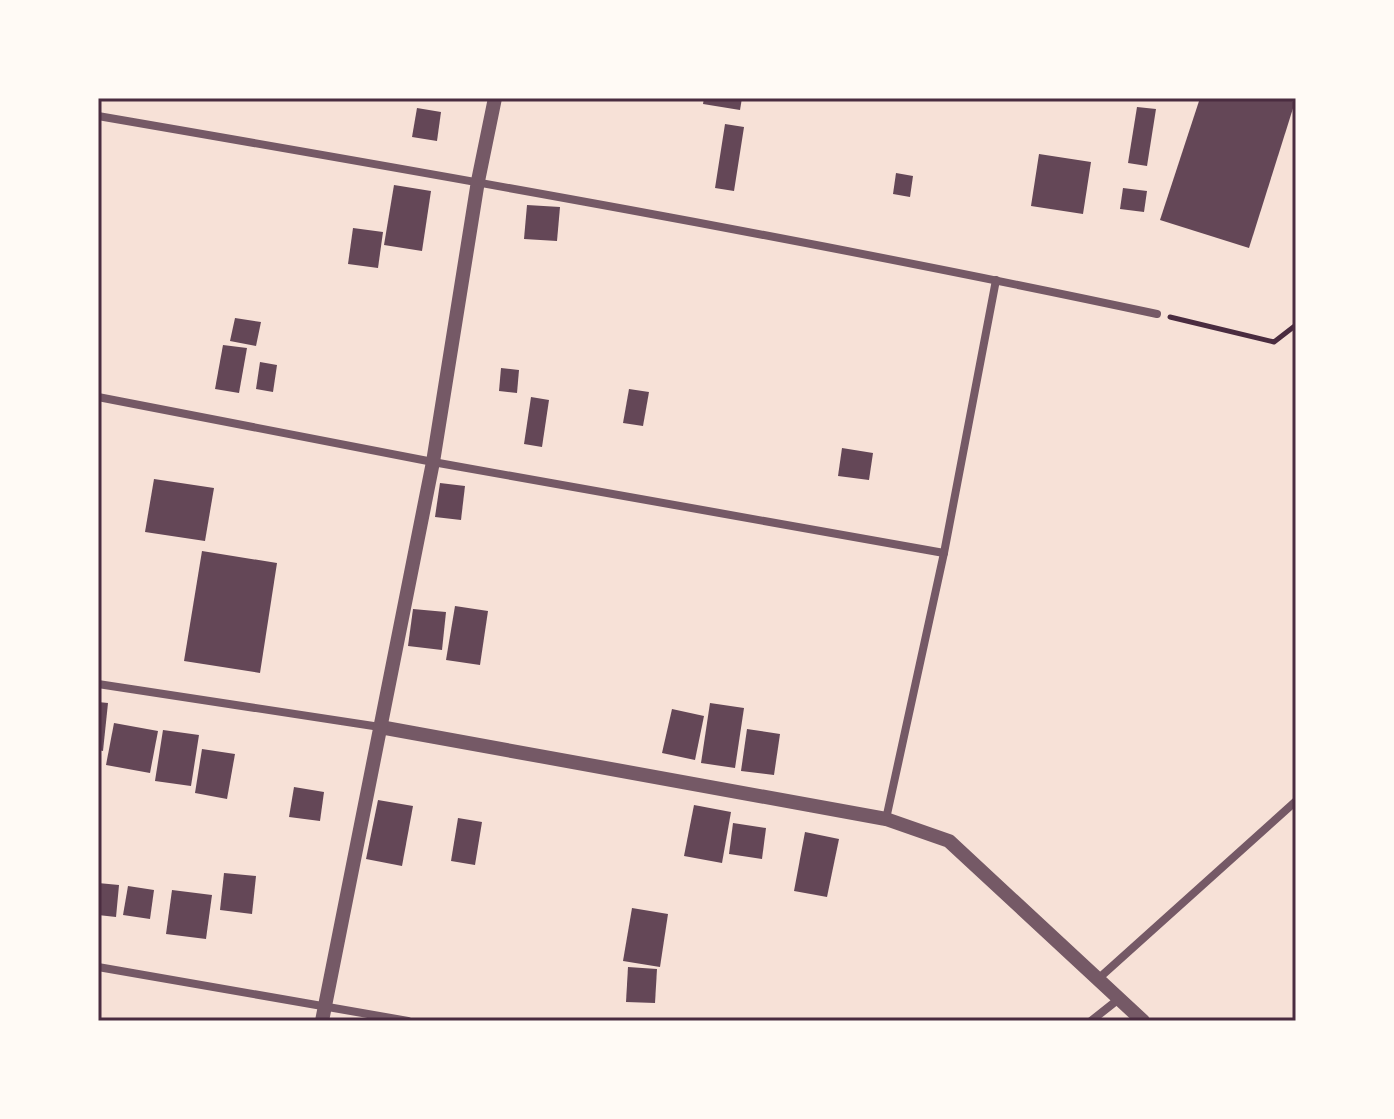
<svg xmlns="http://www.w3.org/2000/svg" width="1394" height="1119" font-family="Inter,sans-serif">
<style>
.building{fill:#644757}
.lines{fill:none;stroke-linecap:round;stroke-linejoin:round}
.path{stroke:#4a2c40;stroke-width:5}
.minor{stroke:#755966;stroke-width:8}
.tertiary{stroke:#755966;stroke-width:14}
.neatline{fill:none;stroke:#4a2c40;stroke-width:3}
</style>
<rect width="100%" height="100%" fill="#f7e1d7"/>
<!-- building -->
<g class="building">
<path d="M704,98h38l-2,12 -37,-6z"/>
<path d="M1200,98h82l13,4 -46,146 -89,-28z"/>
<path d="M1137,107l19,2 -9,57 -19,-3z"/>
<path d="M417,108l24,4 -4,29 -25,-4z"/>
<path d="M725,124l19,3 -10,64 -19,-3z"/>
<path d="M1039,154l52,8 -8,52 -52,-8z"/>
<path d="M896,173l17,3 -3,21 -17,-3z"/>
<path d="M394,185l37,6 -9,60 -38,-6z"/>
<path d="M1123,188l24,3 -3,21 -24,-3z"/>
<path d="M527,205l33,2 -3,34 -33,-2z"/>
<path d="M353,228l30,4 -5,36 -30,-4z"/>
<path d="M235,318l26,4 -5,24 -26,-5z"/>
<path d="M223,345l24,3 -8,45 -24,-4z"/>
<path d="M260,362l17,3 -4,27 -17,-3z"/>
<path d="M501,368l18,2 -2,23 -18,-2z"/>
<path d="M629,389l20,3 -6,34 -20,-3z"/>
<path d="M531,397l18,3 -7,47 -18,-3z"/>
<path d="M842,448l31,5 -4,27 -31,-4z"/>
<path d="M154,479l60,9 -9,53 -60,-9z"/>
<path d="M440,483l25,3 -4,34 -26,-3z"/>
<path d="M202,551l75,12 -17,110 -76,-12z"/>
<path d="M455,606l33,5 -8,54 -34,-5z"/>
<path d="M413,609l33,3 -4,38 -34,-4z"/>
<path d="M98,702l10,1 -5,48 -5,-1z"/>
<path d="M710,703l34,5 -9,60 -34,-5z"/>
<path d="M672,709l32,7 -9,44 -33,-7z"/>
<path d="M114,723l44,8 -8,42 -44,-8z"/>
<path d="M747,729l33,5 -6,41 -33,-4z"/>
<path d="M163,730l36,5 -8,51 -36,-5z"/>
<path d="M202,749l33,5 -8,45 -32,-6z"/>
<path d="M294,787l30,5 -4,29 -31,-4z"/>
<path d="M378,800l35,6 -11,60 -36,-7z"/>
<path d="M694,805l37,7 -9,51 -38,-7z"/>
<path d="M458,818l24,4 -7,43 -24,-4z"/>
<path d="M733,823l33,5 -4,31 -33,-5z"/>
<path d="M805,832l34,7 -12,58 -33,-6z"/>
<path d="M224,873l32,3 -4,38 -32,-4z"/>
<path d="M98,883l21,2 -3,32 -18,-2z"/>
<path d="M128,886l26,4 -4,29 -27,-4z"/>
<path d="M172,890l40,5 -6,44 -40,-5z"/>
<path d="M632,908l36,6 -8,53 -37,-6z"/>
<path d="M628,967l29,2 -2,34 -29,-1z"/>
</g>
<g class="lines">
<!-- path -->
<path class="path" d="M1170,317l104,25 22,-17"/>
<!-- minor -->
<g class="minor">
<path d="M98,116c354,61 708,123 1059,198"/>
<path d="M98,397l335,65 511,91"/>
<path d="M98,684l282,43"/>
<path d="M886,819l58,-266 52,-273"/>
<path d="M98,967l310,54"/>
<path d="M1098,979l198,-178"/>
<path d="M1091,1021l29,-23"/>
</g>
<!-- tertiary -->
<g class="tertiary">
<path d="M380,727l506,92 63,22 194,180"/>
<path d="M322,1021l111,-559 45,-281 17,-83"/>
</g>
</g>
<!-- border -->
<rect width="1394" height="1119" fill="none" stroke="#fffaf5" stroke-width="200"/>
<rect x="100" y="100" width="1194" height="919" class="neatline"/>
</svg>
